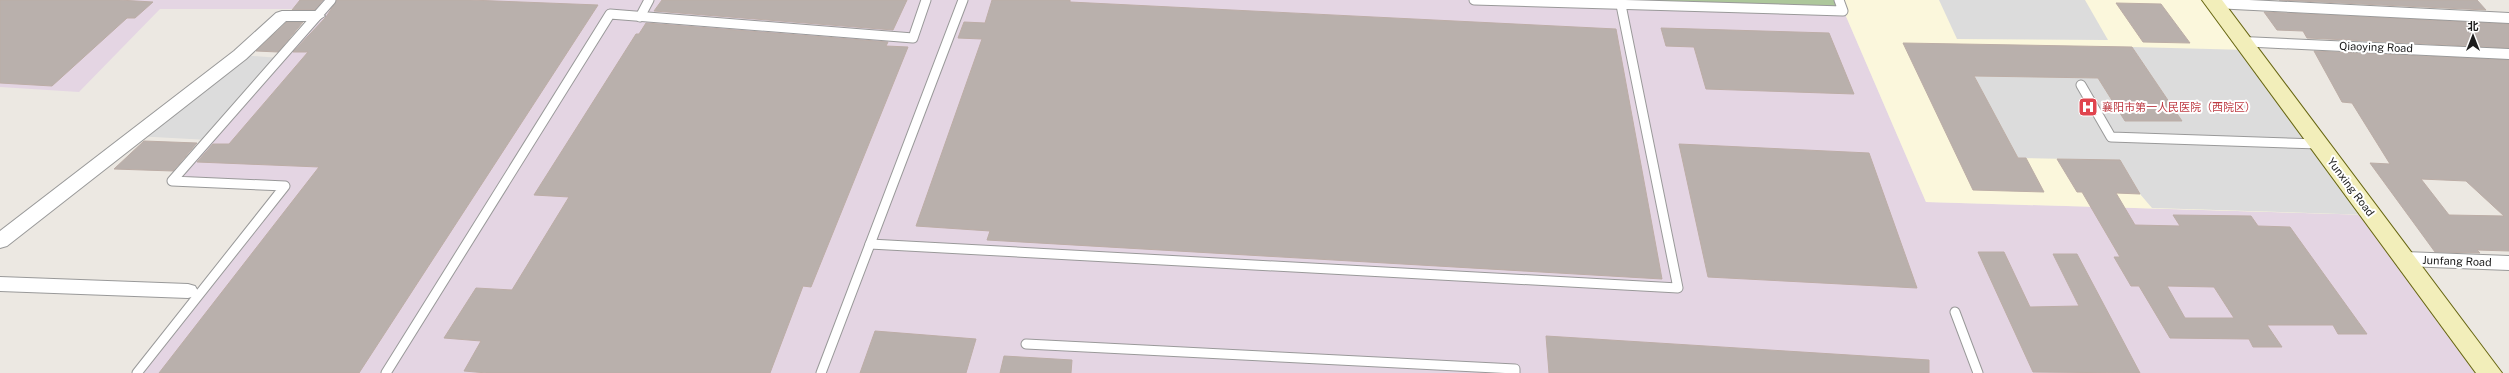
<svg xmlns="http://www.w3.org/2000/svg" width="2509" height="373" font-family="'Public Sans','Noto Sans SC',sans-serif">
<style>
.industrial{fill:#e4d5e3}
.education{fill:#fbf7dc}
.forest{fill:#adc79b}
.parking{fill:#dcdcdc}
.building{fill:#b9b0ac;stroke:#bcada6;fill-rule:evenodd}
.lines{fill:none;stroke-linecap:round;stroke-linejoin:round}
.service-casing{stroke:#999;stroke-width:11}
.minor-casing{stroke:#999;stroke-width:2}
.secondary-casing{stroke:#666510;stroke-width:2}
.service{stroke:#fff;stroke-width:9}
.minor{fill:#fff;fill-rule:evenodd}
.secondary{fill:#f2eeba;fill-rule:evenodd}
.labels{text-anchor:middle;stroke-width:4;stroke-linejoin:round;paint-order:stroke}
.street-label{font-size:11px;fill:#1c1c1c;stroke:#fff}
.health-label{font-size:11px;fill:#be3a42;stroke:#fff;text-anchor:start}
</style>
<rect width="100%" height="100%" fill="#ece8e2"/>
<!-- industrial -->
<path class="industrial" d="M0,0h1839l87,202 446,13 118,158h-2353l148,-187 -113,-5 151,-172h-163l-81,83 -79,-5z"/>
<!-- education -->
<path class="education" d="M1839,0h373l160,215 -446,-13z"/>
<!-- forest -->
<path class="forest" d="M1474,0h365l4,11z"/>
<!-- parking -->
<g class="parking">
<path d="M1939,0h146l23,40 -151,-1z"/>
<path d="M2132,47l117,3 123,165 -220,-7 -12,-14 -20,-34 -102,-2 -44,-82 124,2 27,42 57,1z"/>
<path d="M240,55l40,3 -71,82 -74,-4z"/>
</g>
<!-- building -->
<g class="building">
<path d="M0,0h119l34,2 -18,16h-8l-75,68 -52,-3z"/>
<path d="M300,0h23l-8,10h-23z"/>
<path d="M337,0h133l128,5 -239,368h-200l160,-206 -122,-5 16,-18h16l79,-92h-15l33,-35z"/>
<path d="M662,0h245l-14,30 -239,-19z"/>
<path d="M992,0h78v2l546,27 46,250 -675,-39 3,-9 -74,-5 66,-187 -24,-1 6,-16 21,1z"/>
<path d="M2279,0h198l9,10z"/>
<path d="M2116,3l45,1 29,39 -47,-1z"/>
<path d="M2264,12l245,12v24l-202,-10 -4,-7 -26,-1z"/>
<path d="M287,22h16l-25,30 -22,-1z"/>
<path d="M646,23l242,19 -2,4 22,1 -97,240 -8,-1 -33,87h-283l-23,-2 17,-30 -37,-3 32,-50 36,2 57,-93 -35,-2 102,-161h3z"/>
<path d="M1661,28l168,5 25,61 -148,-5 -12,-42 -28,-1z"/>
<path d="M1903,43l229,4 50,74h-57l-27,-43 -124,-2 44,82h8l18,34 -71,-2z"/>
<path d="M2314,51l195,9v191l-32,-1 3,3 -45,-1 -65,-89 20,1 -38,-61 -10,-1zM2421,179l45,2 38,35 -55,-1z"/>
<path d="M144,141l53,2 -24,28 -59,-2z"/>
<path d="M1679,144l190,9 48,135 -209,-11z"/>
<path d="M2057,159l63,1 20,34 -24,-1 19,32 45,1 -7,-11 78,1 7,10 32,1 77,107h-29l-5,-9h-66l15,22h-29l-4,-8 -79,-1 -31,-52h-8l-17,-29h6l-38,-65h-5zM2167,286l47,1 20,31h-49z"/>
<path d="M1978,252h26l26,55 49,-1 -26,-52h24l63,119 -107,-1z"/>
<path d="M875,331l101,8 -10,34h-106z"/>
<path d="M1546,336l383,24v13h-380z"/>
<path d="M1004,356l68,4 -1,13h-71z"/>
</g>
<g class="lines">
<!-- service casing -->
<g class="service-casing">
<g id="service">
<path d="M1474,0l369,11 -4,-11"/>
<path d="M640,17l9,-17"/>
<path d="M2081,85l30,52 208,7"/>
<path d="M870,244l808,44 -58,-288"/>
<path d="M1955,312l23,61"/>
<path d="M1026,344l489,25v4"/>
<path d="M137,373l148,-187 -113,-5 159,-181"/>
<path d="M386,373l224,-359 303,24 13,-38"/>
<path d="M821,373l142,-373"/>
</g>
</g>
<!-- minor casing -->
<g class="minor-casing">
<g id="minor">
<path d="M2208,0h41l260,13v10l-295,-15 -6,-2 -2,-3z"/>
<path d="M282,11h35l8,5 -8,5h-31l-40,38 -239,187 -7,2v-17l234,-180 42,-38z"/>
<path d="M2244,37l265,12v10l-271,-13 -2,-4 2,-4z"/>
<path d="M2405,252l104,4v14l-104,-4 -7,-2 -2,-5 2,-5z"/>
<path d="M0,277l188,7 7,2 3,5 -3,5 -7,2 -188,-7z"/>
</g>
</g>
<!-- secondary casing -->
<g class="secondary-casing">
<path id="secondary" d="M2202,0h20l280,373h-26z"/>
</g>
<!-- service -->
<use href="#service" class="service"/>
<!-- minor -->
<use href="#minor" class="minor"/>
<!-- secondary -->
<use href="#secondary" class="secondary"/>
</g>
<!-- icons -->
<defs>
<g id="hospital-square" transform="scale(1)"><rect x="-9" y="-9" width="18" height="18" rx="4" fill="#e0444e" stroke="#fff"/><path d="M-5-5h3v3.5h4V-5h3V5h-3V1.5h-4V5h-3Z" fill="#fff"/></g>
</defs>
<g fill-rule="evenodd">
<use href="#hospital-square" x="2088" y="107"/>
</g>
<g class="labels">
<!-- street labels -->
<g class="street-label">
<text transform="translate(2376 47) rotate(2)" y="4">Qiaoying Road</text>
<text transform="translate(2351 187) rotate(53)" y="4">Yunxing Road</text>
<text transform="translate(2457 261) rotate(2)" y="4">Junfang Road</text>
</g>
<!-- health labels -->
<g class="health-label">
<text x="2102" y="111">襄阳市第一人民医院（西院区）</text>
</g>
</g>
<!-- north arrow -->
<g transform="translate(2473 36)" stroke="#ffffff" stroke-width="3" paint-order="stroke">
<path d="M0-3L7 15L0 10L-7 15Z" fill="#1c1c1c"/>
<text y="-6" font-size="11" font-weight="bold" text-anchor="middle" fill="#1c1c1c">北</text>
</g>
</svg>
